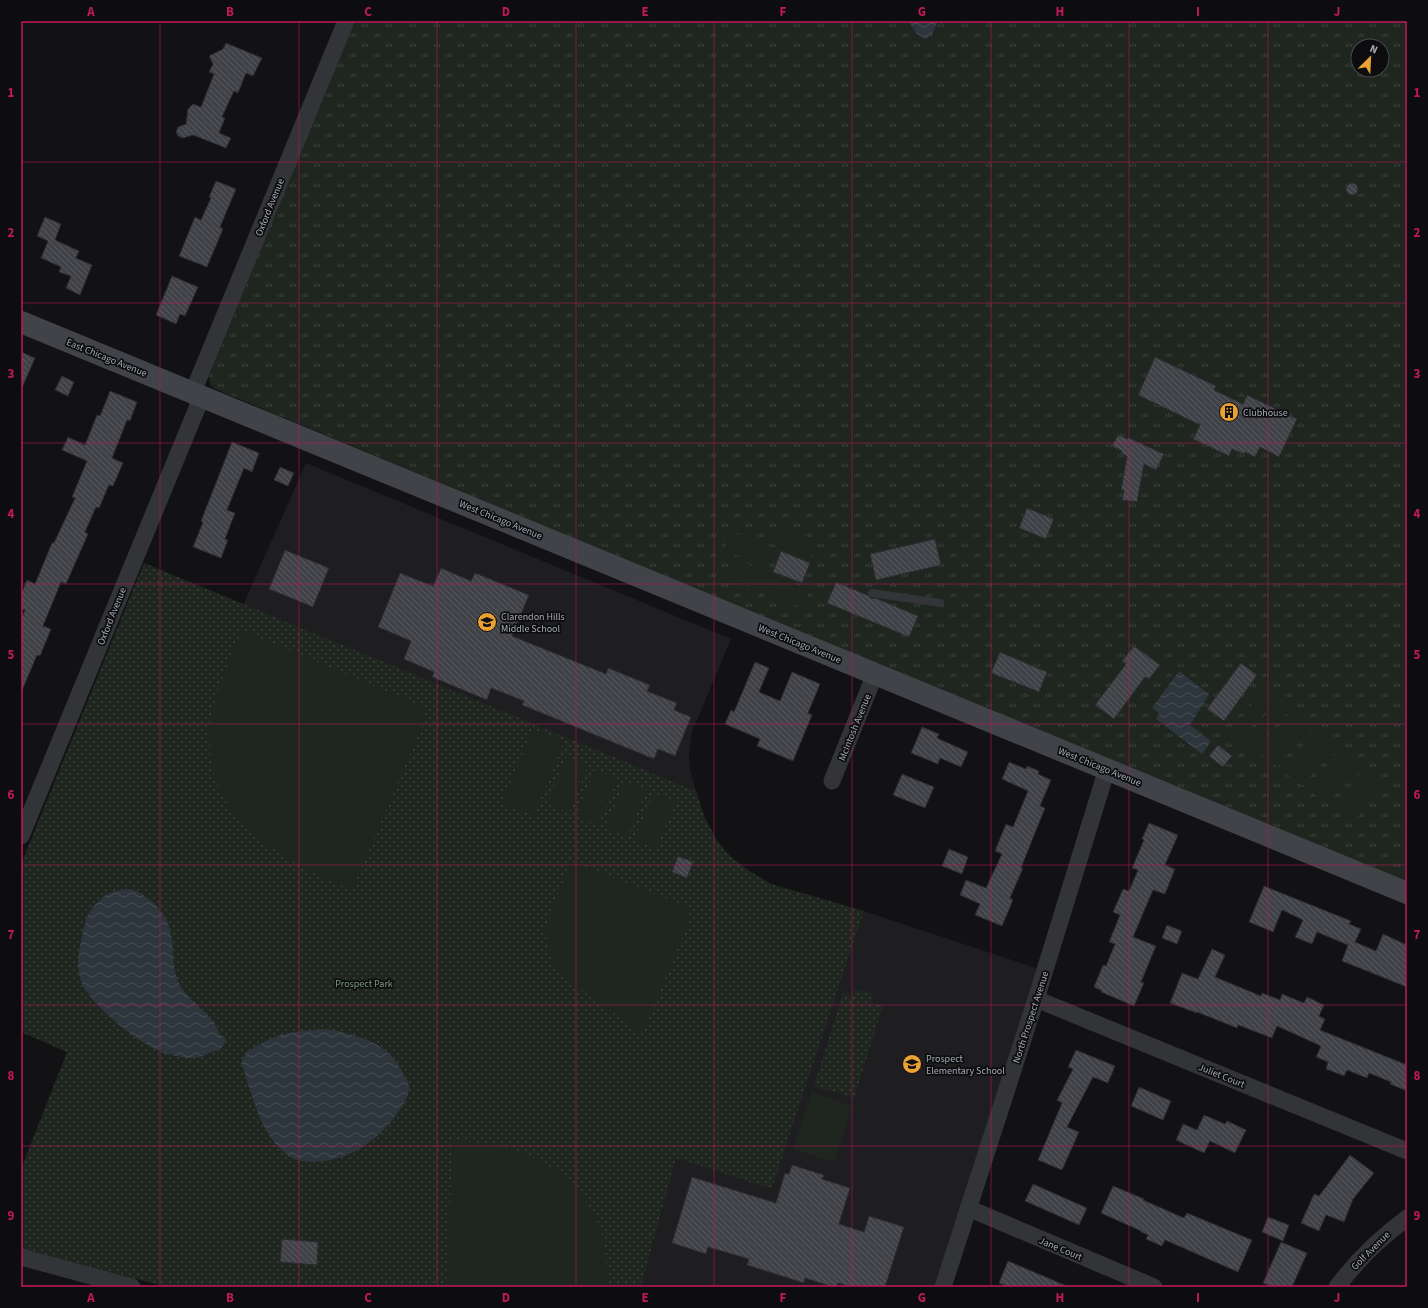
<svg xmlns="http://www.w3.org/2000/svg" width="1428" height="1308" font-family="'Source Sans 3',sans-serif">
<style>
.built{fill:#1e1e21}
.grass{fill:url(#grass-tufts);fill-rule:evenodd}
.park{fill:url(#park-dots)}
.pitch{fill:#1e261f}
.water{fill:url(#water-waves)}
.building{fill:url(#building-back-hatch);stroke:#2c2c30}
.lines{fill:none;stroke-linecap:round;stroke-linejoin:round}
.lane{stroke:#333438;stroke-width:8}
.street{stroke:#333438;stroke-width:17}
.secondary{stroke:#414348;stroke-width:22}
.grid{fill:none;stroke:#c2185b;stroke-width:1;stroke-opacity:0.55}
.labels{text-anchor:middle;stroke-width:3.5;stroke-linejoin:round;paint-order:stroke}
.street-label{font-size:10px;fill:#a4aab4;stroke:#0d0d0f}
.poi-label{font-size:10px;fill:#a4aab4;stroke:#0d0d0f;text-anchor:start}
.park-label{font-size:10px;fill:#7b9e7b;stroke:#0d0d0f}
.neatline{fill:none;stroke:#c2185b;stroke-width:1.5}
.grid-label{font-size:13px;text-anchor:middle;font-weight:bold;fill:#c2185b}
</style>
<defs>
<pattern id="grass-tufts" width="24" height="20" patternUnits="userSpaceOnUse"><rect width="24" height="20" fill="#1e261f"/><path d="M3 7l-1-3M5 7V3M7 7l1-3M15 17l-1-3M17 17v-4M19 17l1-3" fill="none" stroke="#3c433d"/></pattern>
<pattern id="park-dots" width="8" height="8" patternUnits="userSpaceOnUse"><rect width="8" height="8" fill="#1e261f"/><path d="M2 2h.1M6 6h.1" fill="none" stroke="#3c433d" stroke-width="1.8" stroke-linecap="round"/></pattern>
<pattern id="water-waves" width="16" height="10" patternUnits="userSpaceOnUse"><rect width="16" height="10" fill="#2c363c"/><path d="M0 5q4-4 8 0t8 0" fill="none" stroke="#485056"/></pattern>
<pattern id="building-back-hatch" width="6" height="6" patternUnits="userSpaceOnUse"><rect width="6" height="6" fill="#414247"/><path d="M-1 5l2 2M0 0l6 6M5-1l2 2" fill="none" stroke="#595b5f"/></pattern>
</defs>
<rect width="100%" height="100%" fill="#121214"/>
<!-- built -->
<g class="built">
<path d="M306,463l425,176 -39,93 -3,21 1,17 6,21 -453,-186z"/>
<path d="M864,911l178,59 -107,317h-294l35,-130 96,32z"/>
</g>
<!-- grass -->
<path class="grass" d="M354,21h1053v863l-1192,-495 -5,-4 -1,-9zM1358,46h24v24h-24z"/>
<!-- park -->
<g class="park">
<path d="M144,563l552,228 9,27 12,22 12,15 19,15 23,14 93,27 -92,278 -96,-31 -35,129h-474l-146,-38v-80l46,-117 -46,-20v-168z"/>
<path d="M855,989l18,5 -3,8 13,4 -29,92 -40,-12 29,-93 10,3z"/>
</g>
<!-- pitch -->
<g class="pitch">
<path d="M781,526l36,15 -7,18 -36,-14z"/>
<path d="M732,532l36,15 -8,18 -36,-15z"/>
<path d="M734,559l36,14 -8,19 -36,-15z"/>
<path d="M774,575l36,15 -8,18 -36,-15z"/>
<path d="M242,630l182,77v14l-72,169c-63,-28 -144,-68 -142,-147 0,-6 -1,-13 0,-18 5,-33 19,-65 32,-95z"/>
<path d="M1267,685l10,7 -17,23 -10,-8z"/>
<path d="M1281,695l10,8 -17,23 -11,-8z"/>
<path d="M1290,712l19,14 -31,41 -19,-14z"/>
<path d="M1243,716l11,7 -17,23 -11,-8z"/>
<path d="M1258,726l10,8 -17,23 -10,-8z"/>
<path d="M533,729l31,12 -30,75 -32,-13z"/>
<path d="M1314,730l19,14 -30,42 -19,-14z"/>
<path d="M1339,749l19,14 -30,41 -19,-14z"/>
<path d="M566,757l22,9 -19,47 -22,-9z"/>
<path d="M1364,768l19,14 -30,41 -19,-14z"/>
<path d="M595,769l23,10 -20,46 -22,-9z"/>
<path d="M625,781l22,9 -20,47 -22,-9z"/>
<path d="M654,793l22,9 -20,47 -22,-9z"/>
<path d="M571,861l112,44 8,12 -49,117 -71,-52 -18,-18 -8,-32 8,-25z"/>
<path d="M811,1092l41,14 -18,56 -41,-13z"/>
<path d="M453,1140c12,1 24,2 36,4 49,7 99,40 113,90 4,17 5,34 5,51l-8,2h-153z"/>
</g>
<!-- water -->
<g class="water">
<path d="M908,21h30l-6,13 -6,5 -9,-5z"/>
<path d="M1179,671l30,23 -19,31 21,16 -9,13 -46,-35 3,-6 -7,-5z"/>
<path d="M126,889c10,0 16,5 24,11 36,30 13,59 33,90 12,17 29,23 37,45l4,2 2,4 -6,9c-8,1 -13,4 -20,7 -9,3 -23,-1 -33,-3 -23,-6 -79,-50 -86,-73 -6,-18 -1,-36 3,-54 2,-4 2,-10 5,-14 3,-5 9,-12 14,-16 6,-5 15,-6 23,-8z"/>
<path d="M325,1029c32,5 63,13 78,44 3,5 7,11 6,17 -1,7 -5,13 -9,19 -8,13 -20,26 -33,35 -18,14 -60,26 -80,11 -28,-21 -34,-61 -46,-92l5,-11 20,-11 14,-6 21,-4z"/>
</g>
<!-- building -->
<g class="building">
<path d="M226,43l36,15 -9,18 -7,-3 -8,20 -4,-2 -12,26 3,1 -6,15 12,5 -5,10 -33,-13 -10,3 -5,-2 -2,-4 2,-5 8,-3 2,-15 5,-5 8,3 13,-33 -5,-2 4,-8 -4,-8 14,-7z"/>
<path d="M216,181l20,8 -16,38 3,2 -16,38 -28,-11 16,-39 6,3 10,-22 -2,-1z"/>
<circle cx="1352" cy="189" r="6"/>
<path d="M45,217l16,7 -6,16 24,11 -3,7 16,7 -12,30 -14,-7 5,-12 -12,-4 2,-5 -20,-9 7,-17 -11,-5z"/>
<path d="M172,276l26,11 -13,29 -5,-2 -4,10 -20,-9z"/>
<path d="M21,352l14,6 -14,32z"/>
<path d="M1155,357l61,29 -2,4 29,14 4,-9 50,24 -18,38 -19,-10 -5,10 -10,-5 -1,2 -12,-5 -3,7 -36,-17 7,-14 -62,-30z"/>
<path d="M62,376l12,6 -6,14 -13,-6z"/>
<path d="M110,391l27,11 -7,19 -3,-1 -15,38 11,5 -10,23 -4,-1 -10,23 -3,-1 -11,25 3,2 -22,50 -5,-2 -18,44 8,3 -11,27 -3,-1 -16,38v-73l4,-10 -4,-1v-14l6,-15 8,4 17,-41h2l21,-45 -3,-1 15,-36 -25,-11 6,-13 17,8 12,-30 3,1z"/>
<path d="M1118,435l10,4 1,-1 35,16 -8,16 -12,-6 -7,38 -15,-2 2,-10h-3l6,-34 -6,-3 1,-2 -10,-5z"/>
<path d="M232,442l27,11 -7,19 -8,-4 -17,42 8,3 -10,26 3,1 -7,18 -28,-11 10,-25 -2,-1z"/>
<path d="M280,467l14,6 -6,13 -14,-6z"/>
<path d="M1027,508l27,11 -8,20 -27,-11z"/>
<path d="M935,539l6,26 -65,15 -6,-26z"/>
<path d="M285,550l44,18 -16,39 -44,-18z"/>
<path d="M781,551l29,12 -8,20 -29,-11z"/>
<path d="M441,568l30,13 4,-8 54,22 -17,41 94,38 2,-6 42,17 -3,6 30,12 -3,7 17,7 -16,39 -17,-7 -4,10 -132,-54 2,-4 -33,-13 -4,12 -55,-23 2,-5 -30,-13 7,-18 -33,-14 22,-54 33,13z"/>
<path d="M836,582l31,13 4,3 7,1 40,17 -9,21 -82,-34z"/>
<path d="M1134,646l26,19 -11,14 -4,-2 -31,42 -19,-14 31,-41 -4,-3z"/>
<path d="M1000,652l47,20 -8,20 -48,-19z"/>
<path d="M755,662l14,6 -10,24 21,9 12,-29 28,12 -12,29 4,2 -19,46 -36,-15 3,-7 -35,-15 6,-14 3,2z"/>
<path d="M1241,663l16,12 -33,46 -17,-12z"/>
<path d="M922,727l17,7 -2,4 31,14 -7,15 -21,-9 -2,6 -27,-11z"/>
<path d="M1218,745l14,11 -9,11 -14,-11z"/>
<path d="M1009,762l17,7 1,-3 12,5 -1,3 13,6 -11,26 5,2 -24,60h2l-13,30 3,2 -11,26 -27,-11 5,-11 -20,-9 6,-15 20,8 16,-34 -7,-3 11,-27 7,3 15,-36 -26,-12z"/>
<path d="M902,774l32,13 -9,21 -32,-13z"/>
<path d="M1149,823l29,12 -13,30 10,4 -10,25 -12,-4 -20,47 23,9 -15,36 3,1 -10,23 -33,-14 1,-1 -8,-4 9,-22 3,1 9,-22 -6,-2 11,-27 -7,-3 10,-23 6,2 9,-21 -6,-2 12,-28 -2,-1z"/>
<path d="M949,849l19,8 -6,17 -20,-8z"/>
<path d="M678,856l15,6 -6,16 -15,-6z"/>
<path d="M1264,886l87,35 -2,3 12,5 -6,13 21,9 7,-17 24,11v42l-65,-26 6,-16 -31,-13 -5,12 -17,-7 8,-17 -21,-10 -9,22 -24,-10z"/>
<path d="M1167,925l15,6 -5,13 -15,-6z"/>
<path d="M1212,949l13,6 -10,22 46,19 1,-3 18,7 2,-6 22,9 3,-6 17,8 -5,11 6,3 -5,11 87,35v26l-17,-7 1,-2 -22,-9 -2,5 -20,-8 -3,6 -18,-7 2,-7 -12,-5 5,-11 -44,-20 -5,12 -34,-13 -1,3 -40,-16v1l-27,-10 12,-30 16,6z"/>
<path d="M1076,1050l39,16 -7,17 -15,-6 -26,50 12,5 -17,38 -24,-10 24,-57 -5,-3 16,-31 -5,-2z"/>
<path d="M1139,1087l32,14 -8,19 -32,-14z"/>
<path d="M1204,1115l21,9 2,-3 19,9 -11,23 -25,-12 -6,12 -28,-13 7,-16 14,6z"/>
<path d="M1350,1155l24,18 -21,26 -9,23 -18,-7 -7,16 -18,-8 13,-29 5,2z"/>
<path d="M792,1165l32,10 -2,4 28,9 -11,36 25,8 5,-16 35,11 -19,60h-33l-14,-4 -1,4h-4l-28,-9 -1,5 -57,-18 2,-6 -41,-12 -2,7 -34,-11 20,-66 84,26 9,-30 4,1z"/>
<path d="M1033,1184l54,24 -8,17 -54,-24z"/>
<path d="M1113,1186l31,13 -1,1 41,18 3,-5 65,27 -14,32 -73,-32 -3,6 -16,-7 2,-4 -7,-3v-1l-40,-18z"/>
<path d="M1268,1217l21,8 -6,16 -21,-9z"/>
<path d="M282,1239l36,3 -1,23 -37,-3z"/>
<path d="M1281,1242l26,11 -15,34h-19l-10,-4z"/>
<path d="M1008,1261l61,26h-61l-9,-4z"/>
</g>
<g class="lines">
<!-- lane -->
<path class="lane" d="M872,593l68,10"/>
<!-- street -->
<g class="street">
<path d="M193,392l153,-371"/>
<path d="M832,781l43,-107"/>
<path d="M21,836l181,-440"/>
<path d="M1036,999l371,152"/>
<path d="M968,1208l186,79"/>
<path d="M21,1257l111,30"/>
<path d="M943,1287l93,-288 71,-230"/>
<path d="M1337,1287c20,-27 43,-49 70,-69"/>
</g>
<!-- secondary -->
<path class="secondary" d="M21,322l1386,571"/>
</g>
<!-- grid -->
<path class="grid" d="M160,21v1266M299,21v1266M437,21v1266M576,21v1266M714,21v1266M852,21v1266M991,21v1266M1129,21v1266M1268,21v1266M21,162h1386M21,303h1386M21,443h1386M21,584h1386M21,724h1386M21,865h1386M21,1005h1386M21,1146h1386"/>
<!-- icons -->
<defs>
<g id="building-disc" transform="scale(1)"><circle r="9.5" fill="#eca232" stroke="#0d0d0f"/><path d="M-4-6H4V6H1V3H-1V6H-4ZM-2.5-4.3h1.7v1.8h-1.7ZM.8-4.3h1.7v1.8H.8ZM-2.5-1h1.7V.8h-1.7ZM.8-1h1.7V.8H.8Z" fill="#111"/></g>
<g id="school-disc" transform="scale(1)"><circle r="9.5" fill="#eca232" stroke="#0d0d0f"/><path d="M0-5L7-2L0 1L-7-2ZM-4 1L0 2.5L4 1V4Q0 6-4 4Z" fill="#111"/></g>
</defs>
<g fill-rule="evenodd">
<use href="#building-disc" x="1229" y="412"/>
<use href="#school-disc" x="487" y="622"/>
<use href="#school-disc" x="912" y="1064"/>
</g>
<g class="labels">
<!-- street labels -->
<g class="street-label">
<text transform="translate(269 207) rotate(-68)" y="4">Oxford Avenue</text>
<text transform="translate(107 357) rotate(22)" y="4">East Chicago Avenue</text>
<text transform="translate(501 519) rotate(22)" y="4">West Chicago Avenue</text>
<text transform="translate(111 616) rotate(-68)" y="4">Oxford Avenue</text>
<text transform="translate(800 643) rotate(22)" y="4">West Chicago Avenue</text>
<text transform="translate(854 727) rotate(-68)" y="4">McIntosh Avenue</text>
<text transform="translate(1100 766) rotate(22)" y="4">West Chicago Avenue</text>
<text transform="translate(1030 1017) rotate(-72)" y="4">North Prospect Avenue</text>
<text transform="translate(1222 1075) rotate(22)" y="4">Juliet Court</text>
<text transform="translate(1061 1248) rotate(23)" y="4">Jane Court</text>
<text transform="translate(1370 1250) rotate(-45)" y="4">Golf Avenue</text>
</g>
<!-- poi labels -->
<g class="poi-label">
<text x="1243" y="416">Clubhouse</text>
<text x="501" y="620">Clarendon Hills<tspan x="501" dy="12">Middle School</tspan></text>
<text x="926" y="1062">Prospect<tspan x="926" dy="12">Elementary School</tspan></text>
</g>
<!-- park labels -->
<g class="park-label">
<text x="364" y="987">Prospect Park</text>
</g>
</g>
<!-- border -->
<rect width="1428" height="1308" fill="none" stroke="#0d0d0f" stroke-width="44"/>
<!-- north arrow -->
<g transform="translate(1370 58) rotate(24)"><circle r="19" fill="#0d0d0f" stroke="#494c51"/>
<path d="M0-3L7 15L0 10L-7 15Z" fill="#eca232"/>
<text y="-6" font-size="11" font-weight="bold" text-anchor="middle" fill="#a4aab4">N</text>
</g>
<rect x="22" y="22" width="1384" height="1264" class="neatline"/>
<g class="grid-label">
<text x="91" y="16">A</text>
<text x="230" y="16">B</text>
<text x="368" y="16">C</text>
<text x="506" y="16">D</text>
<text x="645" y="16">E</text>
<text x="783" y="16">F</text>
<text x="922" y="16">G</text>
<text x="1060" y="16">H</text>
<text x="1198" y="16">I</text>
<text x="1337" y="16">J</text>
<text x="11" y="97">1</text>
<text x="1417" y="97">1</text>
<text x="11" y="237">2</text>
<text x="1417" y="237">2</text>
<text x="11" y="378">3</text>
<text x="1417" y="378">3</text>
<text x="11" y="518">4</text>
<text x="1417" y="518">4</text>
<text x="11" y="659">5</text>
<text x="1417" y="659">5</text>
<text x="11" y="799">6</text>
<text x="1417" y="799">6</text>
<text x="11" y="939">7</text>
<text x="1417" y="939">7</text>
<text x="11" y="1080">8</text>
<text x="1417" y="1080">8</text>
<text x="11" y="1220">9</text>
<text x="1417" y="1220">9</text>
<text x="91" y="1302">A</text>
<text x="230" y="1302">B</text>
<text x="368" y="1302">C</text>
<text x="506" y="1302">D</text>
<text x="645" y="1302">E</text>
<text x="783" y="1302">F</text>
<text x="922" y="1302">G</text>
<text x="1060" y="1302">H</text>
<text x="1198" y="1302">I</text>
<text x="1337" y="1302">J</text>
</g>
</svg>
